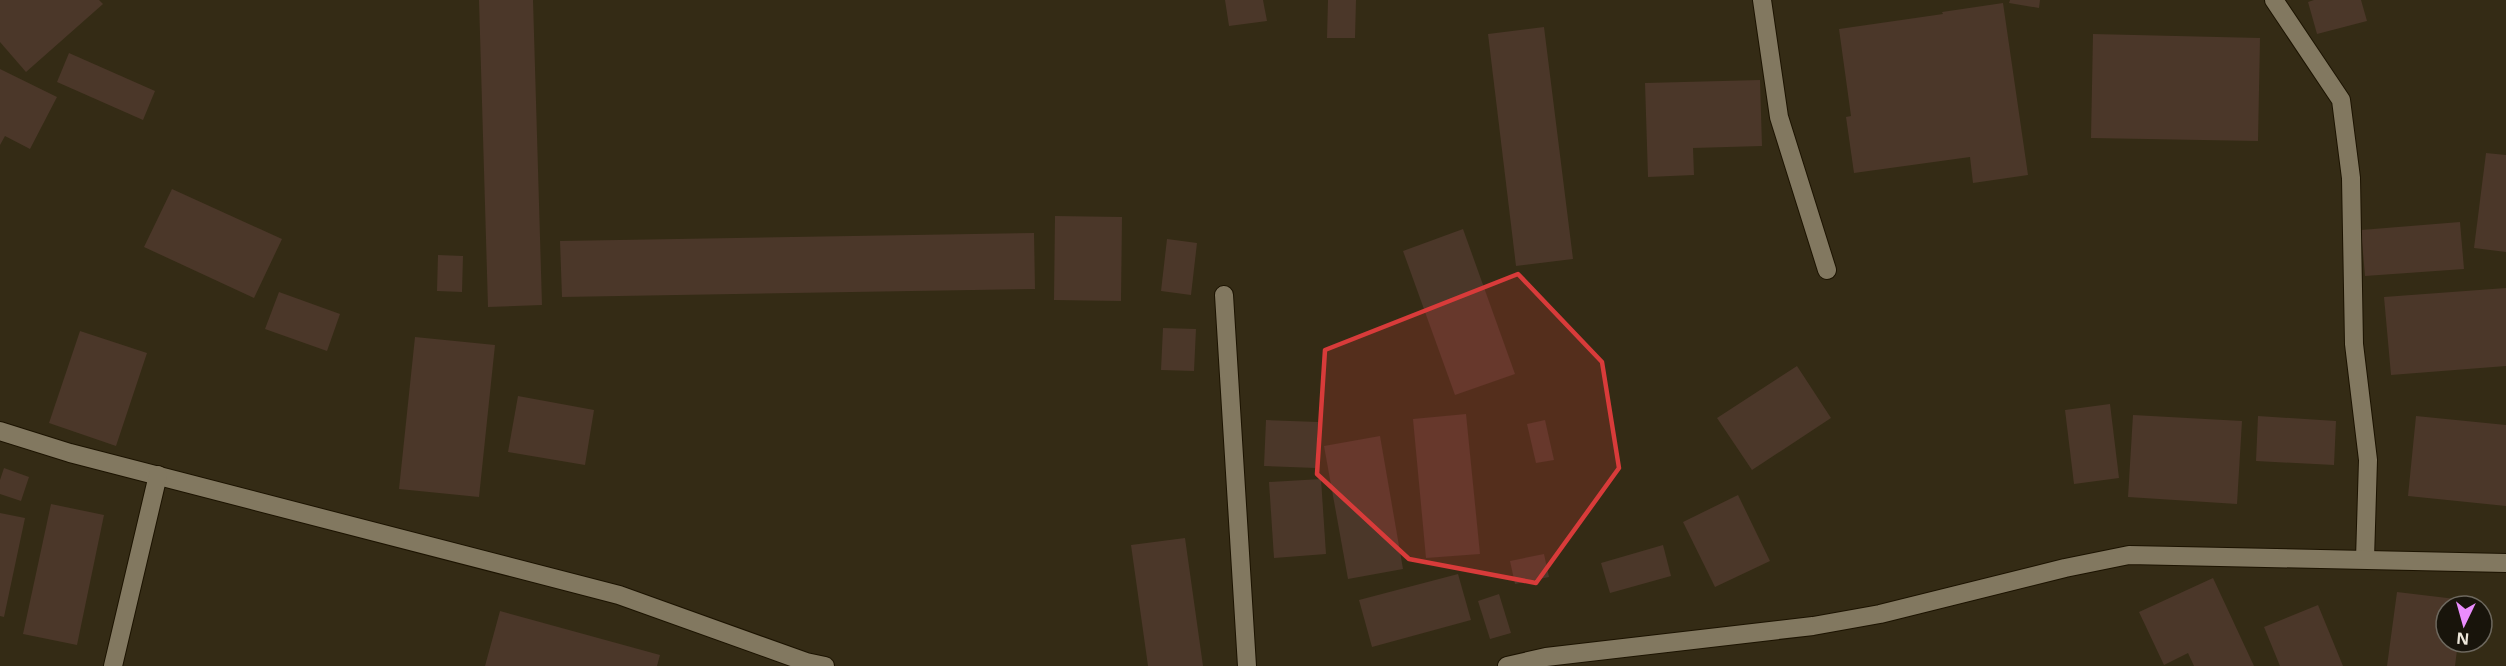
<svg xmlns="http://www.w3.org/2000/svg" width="2506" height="666" font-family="'Noto Sans',sans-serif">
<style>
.building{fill:#4b3729}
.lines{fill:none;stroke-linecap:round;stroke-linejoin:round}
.lane-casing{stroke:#1c1301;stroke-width:20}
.street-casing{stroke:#1c1301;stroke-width:20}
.lane{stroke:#827860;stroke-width:18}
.street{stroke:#827860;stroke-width:18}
.marked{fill:#d83b3a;fill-opacity:0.2;stroke:#d83b3a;stroke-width:4.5;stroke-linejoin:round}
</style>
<rect width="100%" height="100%" fill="#342b15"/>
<!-- building -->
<g class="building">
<path d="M0,0h99l4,4 -77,68 -26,-30z"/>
<path d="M479,0h54l9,305 -54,2z"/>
<path d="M1225,0h38l4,21 -38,5z"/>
<path d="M1328,0h28l-1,38h-28z"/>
<path d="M2010,0h30l-1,8 -30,-5z"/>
<path d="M2314,0h47l6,21 -50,13 -9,-32z"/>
<path d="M2003,3l25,172 -55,8 -3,-26 -116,16 -8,-56 5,-1 -12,-87 104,-15 -1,-2z"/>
<path d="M1544,27l29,232 -57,7 -28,-232z"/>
<path d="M2093,34l167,4 -2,103 -167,-3z"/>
<path d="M69,53l86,38 -12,29 -86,-38z"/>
<path d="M0,69l57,28 -27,52 -25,-13 -5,9z"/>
<path d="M1760,80l2,66 -69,2 1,27 -46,2 -3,-94z"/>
<path d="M2486,153l20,2v97l-32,-4z"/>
<path d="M172,189l110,50 -28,59 -110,-51z"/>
<path d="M1055,216l67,1 -1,84 -67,-1z"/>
<path d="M2460,222l4,47 -99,7 -4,-46z"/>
<path d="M1463,229l52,145 -60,21 -52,-144z"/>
<path d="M1034,233l1,56 -473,8 -2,-56z"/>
<path d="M1167,239l30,4 -6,52 -30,-4z"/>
<path d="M438,255l25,1 -1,36 -25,-1z"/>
<path d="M2506,288v78l-115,9 -7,-78z"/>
<path d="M279,292l61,22 -13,37 -62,-22z"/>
<path d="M1163,328l33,1 -2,42 -33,-1z"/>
<path d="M80,331l67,22 -31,93 -67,-23z"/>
<path d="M415,337l80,8 -16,152 -80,-8z"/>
<path d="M1797,366l34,52 -79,52 -35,-52z"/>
<path d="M518,396l76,14 -9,55 -77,-13z"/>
<path d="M2110,404l9,74 -45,6 -9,-74z"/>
<path d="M1466,414l14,140 -54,4 -13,-139z"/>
<path d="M2133,415l109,6 -5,83 -109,-7z"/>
<path d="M2258,416l78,5 -2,44 -78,-4z"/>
<path d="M2416,416l90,9v81l-98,-10z"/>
<path d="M1266,420l52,2 -2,46 -52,-2z"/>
<path d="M1545,420l9,40 -18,3 -9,-39z"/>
<path d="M1380,436l23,133 -55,10 -24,-133z"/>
<path d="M4,468l25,9 -8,24 -21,-7v-14z"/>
<path d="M1321,479l5,75 -52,4 -5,-76z"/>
<path d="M1738,495l32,66 -55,26 -32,-65z"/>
<path d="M51,504l53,11 -27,130 -54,-11z"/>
<path d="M0,513l25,5 -21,99 -4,-1z"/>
<path d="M1185,538l18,128h-55l-17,-121z"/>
<path d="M1663,545l8,31 -61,17 -9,-30z"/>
<path d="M1544,554l5,23 -34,7 -5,-23z"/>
<path d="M1458,574l13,46 -99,27 -13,-47z"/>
<path d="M2213,578l41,88h-60l-6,-13 -24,12 -25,-53z"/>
<path d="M2397,592l67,8 -1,6h-17v36h12l-3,24h-68z"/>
<path d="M1499,594l12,39 -21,6 -12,-38z"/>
<path d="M2318,605l25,61h-63l-16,-39z"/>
<path d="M500,611l160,44 -3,11h-172z"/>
</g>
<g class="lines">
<!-- lane casing -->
<g class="lane-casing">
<path id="lane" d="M1762,0l17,117 48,153"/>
</g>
<!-- street casing -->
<g class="street-casing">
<g id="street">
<path d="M2274,0l67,100 10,78 3,166 14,116 -3,99"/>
<path d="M1224,295l23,371"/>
<path d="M0,431l70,22 549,142 187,67 19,4"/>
<path d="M113,666l45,-191"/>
<path d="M1507,666l39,-9 267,-31 67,-12 185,-46 64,-13 377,8"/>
</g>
</g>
<!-- lane -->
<use href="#lane" class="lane"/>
<!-- street -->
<use href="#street" class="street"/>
</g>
<!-- marked area -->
<path class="marked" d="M1518,274l84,88 17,106 -83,115 -127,-24 -92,-85 8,-124z"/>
<!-- north arrow -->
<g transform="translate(2464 624) rotate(185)"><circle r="28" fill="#18140b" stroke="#6d685e" stroke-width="1.5"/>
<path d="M0-4.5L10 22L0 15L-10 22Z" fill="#ea8dfd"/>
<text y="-9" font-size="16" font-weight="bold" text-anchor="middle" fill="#ede7da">N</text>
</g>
</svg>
